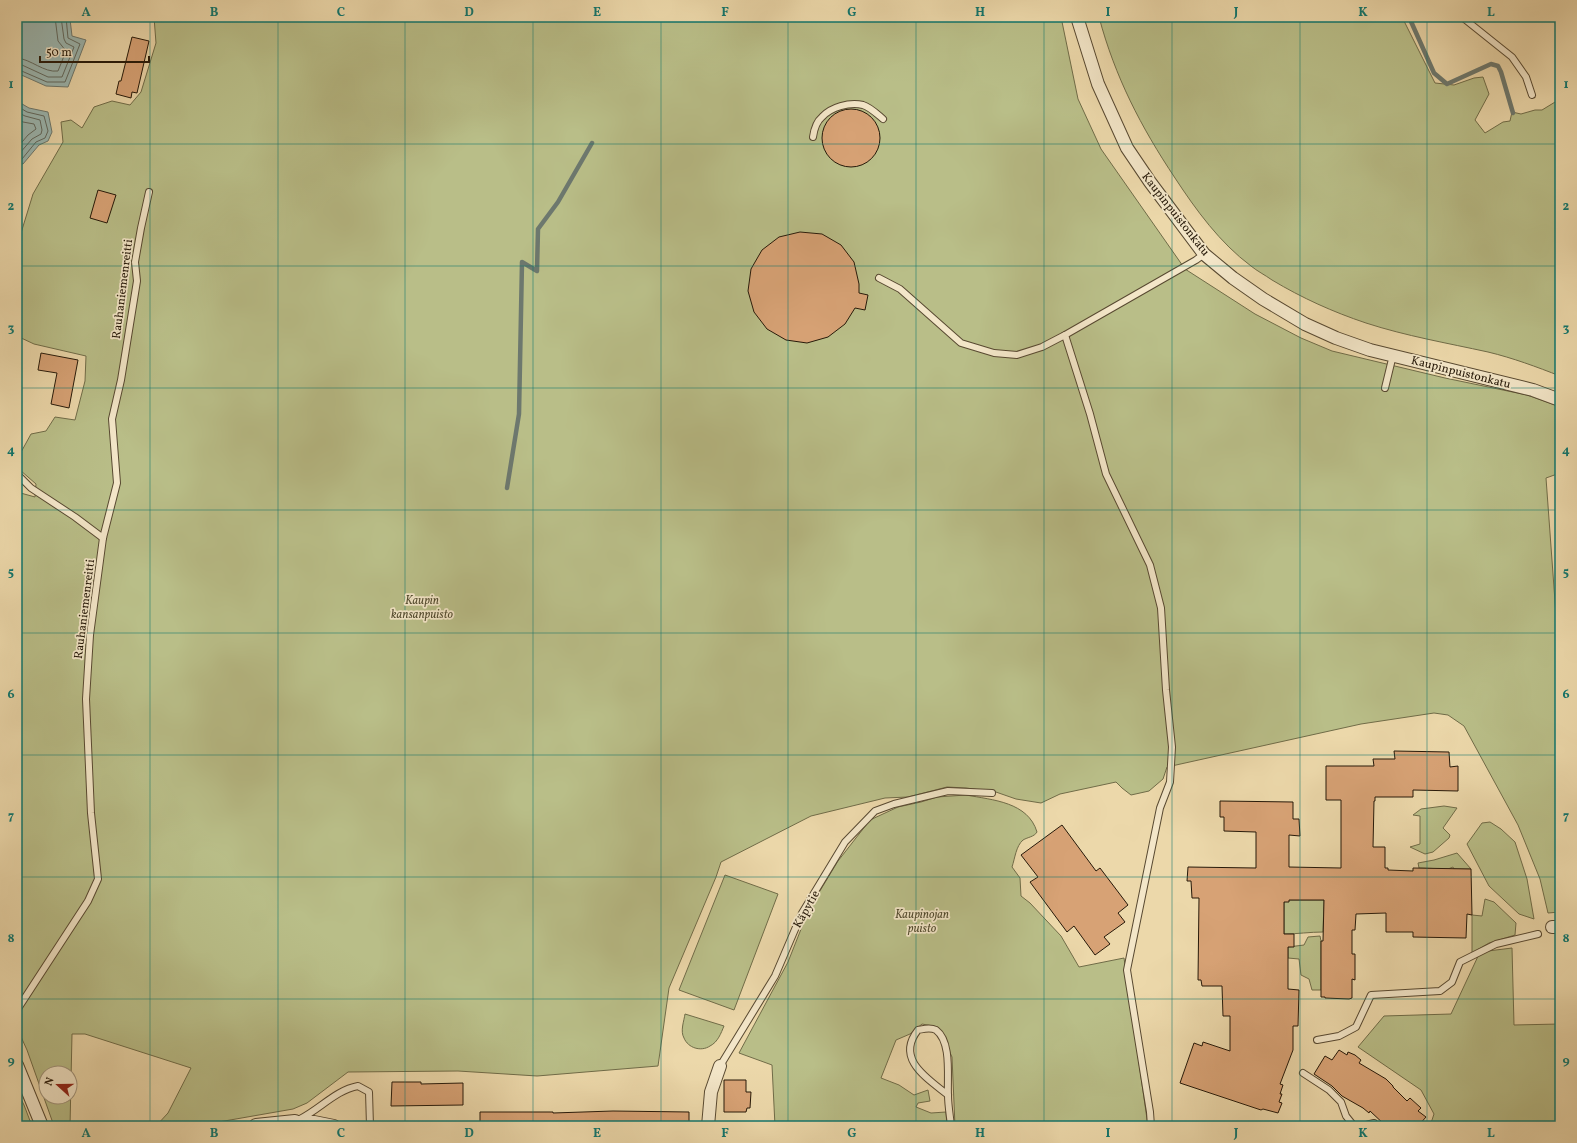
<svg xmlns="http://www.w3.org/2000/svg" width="1577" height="1143" font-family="Vollkorn,serif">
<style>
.green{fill:#b9be88;stroke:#706c48;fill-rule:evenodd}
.water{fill:#9cb8b2;stroke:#6d786e}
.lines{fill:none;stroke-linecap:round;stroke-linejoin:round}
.shore{stroke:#61685e;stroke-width:1}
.stream{stroke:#6d786e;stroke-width:4.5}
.building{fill:#d7a275;stroke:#261909}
.service-casing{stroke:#584931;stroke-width:8}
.minor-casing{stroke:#584931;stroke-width:14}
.tertiary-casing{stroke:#584931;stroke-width:16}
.service{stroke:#f3e6c8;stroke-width:6}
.minor{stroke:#f3e6c8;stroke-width:12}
.tertiary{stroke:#f3e6c8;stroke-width:14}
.grid{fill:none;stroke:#0f766e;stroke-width:1;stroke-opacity:0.55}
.labels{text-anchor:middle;stroke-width:3.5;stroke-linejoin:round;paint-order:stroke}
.street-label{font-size:12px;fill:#261909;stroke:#f3e6c8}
.park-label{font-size:12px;font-style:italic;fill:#524b2f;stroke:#f3e6c8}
.neatline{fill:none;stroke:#0f766e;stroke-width:1.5}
.grid-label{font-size:13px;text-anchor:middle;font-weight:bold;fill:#0f766e}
</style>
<rect width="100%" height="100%" fill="#ecd8aa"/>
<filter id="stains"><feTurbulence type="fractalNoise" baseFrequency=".005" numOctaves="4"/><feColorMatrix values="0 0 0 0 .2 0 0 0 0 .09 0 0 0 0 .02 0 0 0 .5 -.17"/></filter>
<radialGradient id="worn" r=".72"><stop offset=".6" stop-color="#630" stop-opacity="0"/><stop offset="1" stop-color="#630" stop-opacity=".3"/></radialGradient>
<!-- green -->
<g class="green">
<path d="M154,17h907l17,82 23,50 84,120 70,45 46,24 31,13 113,27 82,17 33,12v66l-14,5 14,192v242l-12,1 -8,-34 -22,-54 -54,-99 -16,-11 -14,-2 -73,11 -194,43 -4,12 -14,12 -18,4 -9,-7 -6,-6 -56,12 -19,9 -25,-4 -23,-8 -13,-1 -14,-2 -19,-1 -39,10 -23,1 -74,18 -90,46 -5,15 -47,111 -11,78 -121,10 -79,-5 -110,1 -41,31 -14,6 -80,14 -6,3h-51l12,-13 23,-45 -106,-34h-13l-2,92h-16l-27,-76 -10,-22v-536l18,5 1,-13 -16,-14v-16l11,-20 15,-3 9,-14 20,3 10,-39 1,-25 -52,-12 -17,-8v-90l16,-52 30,-52 -2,-20 10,-2 11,8 12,-21 18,-6 18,4 11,-13 15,-49zM46,1073h24v24h-24z"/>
<path d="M1099,17h303l33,66 19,2 20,-7 9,-1 6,17 -14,26 10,13 18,-11 7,-1 2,-9 9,2 14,-4h7l18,-11v277c-23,-9 -47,-18 -72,-24 -41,-9 -82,-16 -122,-29 -33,-11 -64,-25 -94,-43 -7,-5 -15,-9 -21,-14 -31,-23 -55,-56 -76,-88 -34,-51 -60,-101 -76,-161z"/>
<path d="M966,795c27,5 62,7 71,37 -3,5 -9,5 -14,8 -7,6 -8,18 -11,27l8,11 1,18 9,7 31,33 18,31 45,-9 24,168h-193l-3,-69 -14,-30 -16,-3 -12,10 -14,6 -15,38 18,7 15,10 14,-5 2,11 -12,2 -2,4 15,6 15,-1 1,14h-172l-3,-61 -33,-12 49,-91 21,-53 29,-48 32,-41 28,-13 23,-5 16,-5z"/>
<path d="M1444,806l13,2 -14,20 7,7 -1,3 -16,14 -8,2 -15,-7 10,-3v-28l-7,-1 8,-6z"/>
<path d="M1490,822l11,7 14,13 12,37 7,40 -15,-5 -30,-28 -22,-42 15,-21z"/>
<path d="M1457,853l14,16h-17l-1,-2 -5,2 -29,-1 -1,-5 16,-3z"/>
<path d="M725,875l53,19 -44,116 -55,-20z"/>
<path d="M1485,899l9,3 22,21 -1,12 -26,8 -17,10v-38l10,1z"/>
<path d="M1289,900h35l-1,32c-13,0 -26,2 -39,2v-32z"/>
<path d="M1320,936l1,5v49h-9l-3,-11 -8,-4 -2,-16 -11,-1v-11l16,-2 4,-8z"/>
<path d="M1512,948l2,77 46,-1v102h-130l4,-12 -13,-24 -63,-43 26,-31 67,-2 29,-62z"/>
<path d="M685,1014l39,12c-3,7 -6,16 -14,20 -9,6 -22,2 -26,-8 -4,-7 0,-17 1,-24z"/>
<path d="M17,1091l7,14 8,21h-15z"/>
</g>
<!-- water -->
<g class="water">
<path d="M17,17h48l5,2 2,17 14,4 -18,47 -22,-1 -29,-13z"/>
<path d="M17,101l12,7 19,4 4,20 -4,9 -9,4 -16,19h-6z"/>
</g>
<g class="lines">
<!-- shore -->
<g class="shore">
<path d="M17,58c14,1 27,15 41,13l8,-20 -8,-10 -3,-24"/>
<path d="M17,64l5,1 26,12h14l12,-30 -8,-4 -2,-4 -3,-22"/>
<path d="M17,69l30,13h18l15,-38 -12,-6 -2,-21"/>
<path d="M17,106l10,6 17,4 4,15 -3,7 -9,4 -14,17 -5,1"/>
<path d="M17,112l8,4 15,4 2,10 -1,4 -9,5 -13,15 -2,1"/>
<path d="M17,119l6,3 11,2 2,5 -8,6 -11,13"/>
</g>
<!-- stream -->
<g class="stream">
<path d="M1409,17l25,56 13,11 44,-20 7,2 3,6 12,41"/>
<path d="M1554,17l6,12"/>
<path d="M507,488l12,-74 3,-152 15,9 1,-42 20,-27 34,-59"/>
</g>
</g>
<!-- building -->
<g class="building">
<path d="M132,37l17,4 -12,52 -5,-1 -1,6 -15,-4 3,-13h2z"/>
<circle cx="851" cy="138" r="29"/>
<path d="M98,190l18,5 -9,28 -17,-5z"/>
<path d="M800,232l22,2 19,11 13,17 5,22v9l9,2 -3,15 -10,-2 -10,16 -17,13 -21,6 -21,-3 -19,-11 -13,-17 -6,-21 3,-22 11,-19 17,-13z"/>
<path d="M41,353l37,7 -9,48 -18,-4 6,-31 -19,-3z"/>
<path d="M1394,751l55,1 1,15 8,-1v25l-45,-1v7h-38v4h-1l-1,46h12v21h3v2l25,1v-3l58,1 1,46 -5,-1 -1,24 -53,-1v-5h-27v-19l-30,1 -1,16h-3v24h3v26l-3,-1v19l-3,1 -24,-1v-1h-4v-56h2l1,-41h-35v2h-5v32h10v13h-6v42l11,1 -1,36h-5v24l-13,34 3,1 -3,9h2l-3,8 3,1 -4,10 -15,-4 -2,1 -81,-27 14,-40 8,3 1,-4 27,9v-35h-7l-1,-30h-20l-1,-6h-3l1,-82h-7l-1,-17h-4l1,-14 68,1v-36l-32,-1v-14h-4v-16l73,1v17h6l1,17 -11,-1v32l52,1v-68h-15v-34h48l-1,-7h22z"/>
<path d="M1062,825l34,46 4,-3 28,37 -10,8 7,9 -21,15 6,7 -15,11 -21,-29 -7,6 -37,-50 8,-5 -17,-22z"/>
<path d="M1339,1050l8,5 1,-3 7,3 6,5 -2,3 27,16 7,7v1l14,14 3,-3 11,10 -3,3 8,6 -8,9h-32l-16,-15 -1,2 -6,-5 -21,-12 -10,-10 -18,-12 11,-18 7,4z"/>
<path d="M724,1080h22v12h5l-1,16h-3l-1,4h-22z"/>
<path d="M392,1082h29v2l42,-1v22l-72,1z"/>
<path d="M613,1111l76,1v14h-209v-14h73v1z"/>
</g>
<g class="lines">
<!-- service casing -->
<g class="service-casing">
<g id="service">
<path d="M1462,17l50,40 14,20 6,18"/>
<path d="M813,137c1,-7 3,-15 9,-20 9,-10 27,-15 41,-12 7,2 14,9 20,14"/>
<path d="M879,278l21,11 61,54 33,10 23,2 25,-8 23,-12 131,-75 8,-6"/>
<path d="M1065,335l25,79 16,60 44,91 11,43 5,82 6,57 -2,35 -10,26 -33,162 23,142 1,14"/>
<path d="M1385,388l8,-33"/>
<path d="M17,474l14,14 44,29 28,21"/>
<path d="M17,1010l71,-109 10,-22 -7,-66 -5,-114 4,-64 13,-97 14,-55 -5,-64 9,-39 16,-99 -2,-19 6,-34 8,-36"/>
<path d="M1317,1040l22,-4 17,-9 15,-32 69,-4 12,-9 8,-20 36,-18 42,-10"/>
<path d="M720,1066l55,-90 27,-63 43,-71 30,-31 19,-7 54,-13 44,2"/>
<path d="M1303,1073l26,17 12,12 5,14 8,10"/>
<path d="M948,1095c-21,-17 -53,-36 -30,-65 6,-1 12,-3 18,0 16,12 11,47 12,65 0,10 2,21 3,31"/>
<path d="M300,1119c20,-10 36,-29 58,-33l11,6 1,34"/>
<path d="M1362,1126l12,-3"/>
</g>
</g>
<!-- minor casing -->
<g class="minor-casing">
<g id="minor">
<path d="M1077,17l21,67 29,64 23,34 54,72 29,24 30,21 42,25 31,14 34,12 163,40 27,10"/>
<path d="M1552,927h8"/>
<path d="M17,1065l25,61"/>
<path d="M295,1122h19l20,4"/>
<path d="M708,1126l3,-34 9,-26"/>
</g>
</g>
<!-- tertiary casing -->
<g class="tertiary-casing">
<path id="tertiary" d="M256,1126l39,-4"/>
</g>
<!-- service -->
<use href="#service" class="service"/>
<!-- minor -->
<use href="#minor" class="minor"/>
<!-- tertiary -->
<use href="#tertiary" class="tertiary"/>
</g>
<!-- grid -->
<path class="grid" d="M150,17v1109M278,17v1109M405,17v1109M533,17v1109M661,17v1109M788,17v1109M916,17v1109M1044,17v1109M1172,17v1109M1300,17v1109M1427,17v1109M17,144h1543M17,266h1543M17,388h1543M17,510h1543M17,633h1543M17,755h1543M17,877h1543M17,999h1543"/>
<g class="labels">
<!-- street labels -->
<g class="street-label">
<text transform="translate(1176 214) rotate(52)" y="4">Kaupinpuistonkatu</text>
<text transform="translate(122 289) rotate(-83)" y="4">Rauhaniemenreitti</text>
<text transform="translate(1461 372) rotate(14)" y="4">Kaupinpuistonkatu</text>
<text transform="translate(84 609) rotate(-83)" y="4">Rauhaniemenreitti</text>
<text transform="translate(806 909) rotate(-61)" y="4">Käpytie</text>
</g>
<!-- park labels -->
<g class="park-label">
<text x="422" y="604">Kaupin<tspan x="422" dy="14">kansanpuisto</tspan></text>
<text x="922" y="918">Kaupinojan<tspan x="922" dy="14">puisto</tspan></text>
</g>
</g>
<!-- margin -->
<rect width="1577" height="1143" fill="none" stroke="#ecd8aa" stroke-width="44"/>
<!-- north arrow -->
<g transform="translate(58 1085) rotate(291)"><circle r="19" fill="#f3e6c8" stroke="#a1947c"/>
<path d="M0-3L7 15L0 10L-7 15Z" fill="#8f2418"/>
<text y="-6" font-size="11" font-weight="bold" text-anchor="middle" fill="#261909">N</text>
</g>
<!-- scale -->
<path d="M40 56v6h109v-6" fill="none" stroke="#261909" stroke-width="2"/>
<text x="46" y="56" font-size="12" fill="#261909" stroke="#f3e6c8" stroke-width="3" paint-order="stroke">50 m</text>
<rect x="22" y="22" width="1533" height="1099" class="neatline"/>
<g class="grid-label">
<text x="86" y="16">A</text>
<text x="214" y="16">B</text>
<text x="341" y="16">C</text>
<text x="469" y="16">D</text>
<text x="597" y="16">E</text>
<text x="725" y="16">F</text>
<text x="852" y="16">G</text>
<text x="980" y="16">H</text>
<text x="1108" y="16">I</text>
<text x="1236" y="16">J</text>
<text x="1363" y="16">K</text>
<text x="1491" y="16">L</text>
<text x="11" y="88">1</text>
<text x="1566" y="88">1</text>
<text x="11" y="210">2</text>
<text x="1566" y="210">2</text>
<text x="11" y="332">3</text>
<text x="1566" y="332">3</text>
<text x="11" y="454">4</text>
<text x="1566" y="454">4</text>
<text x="11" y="576">5</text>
<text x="1566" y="576">5</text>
<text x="11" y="698">6</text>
<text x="1566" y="698">6</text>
<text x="11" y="820">7</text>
<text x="1566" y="820">7</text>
<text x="11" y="942">8</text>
<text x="1566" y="942">8</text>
<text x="11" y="1064">9</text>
<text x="1566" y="1064">9</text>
<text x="86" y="1137">A</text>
<text x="214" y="1137">B</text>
<text x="341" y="1137">C</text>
<text x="469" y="1137">D</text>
<text x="597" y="1137">E</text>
<text x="725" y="1137">F</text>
<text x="852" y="1137">G</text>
<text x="980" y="1137">H</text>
<text x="1108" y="1137">I</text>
<text x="1236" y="1137">J</text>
<text x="1363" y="1137">K</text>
<text x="1491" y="1137">L</text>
</g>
<rect width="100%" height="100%" filter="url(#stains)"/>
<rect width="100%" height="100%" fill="url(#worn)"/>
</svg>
